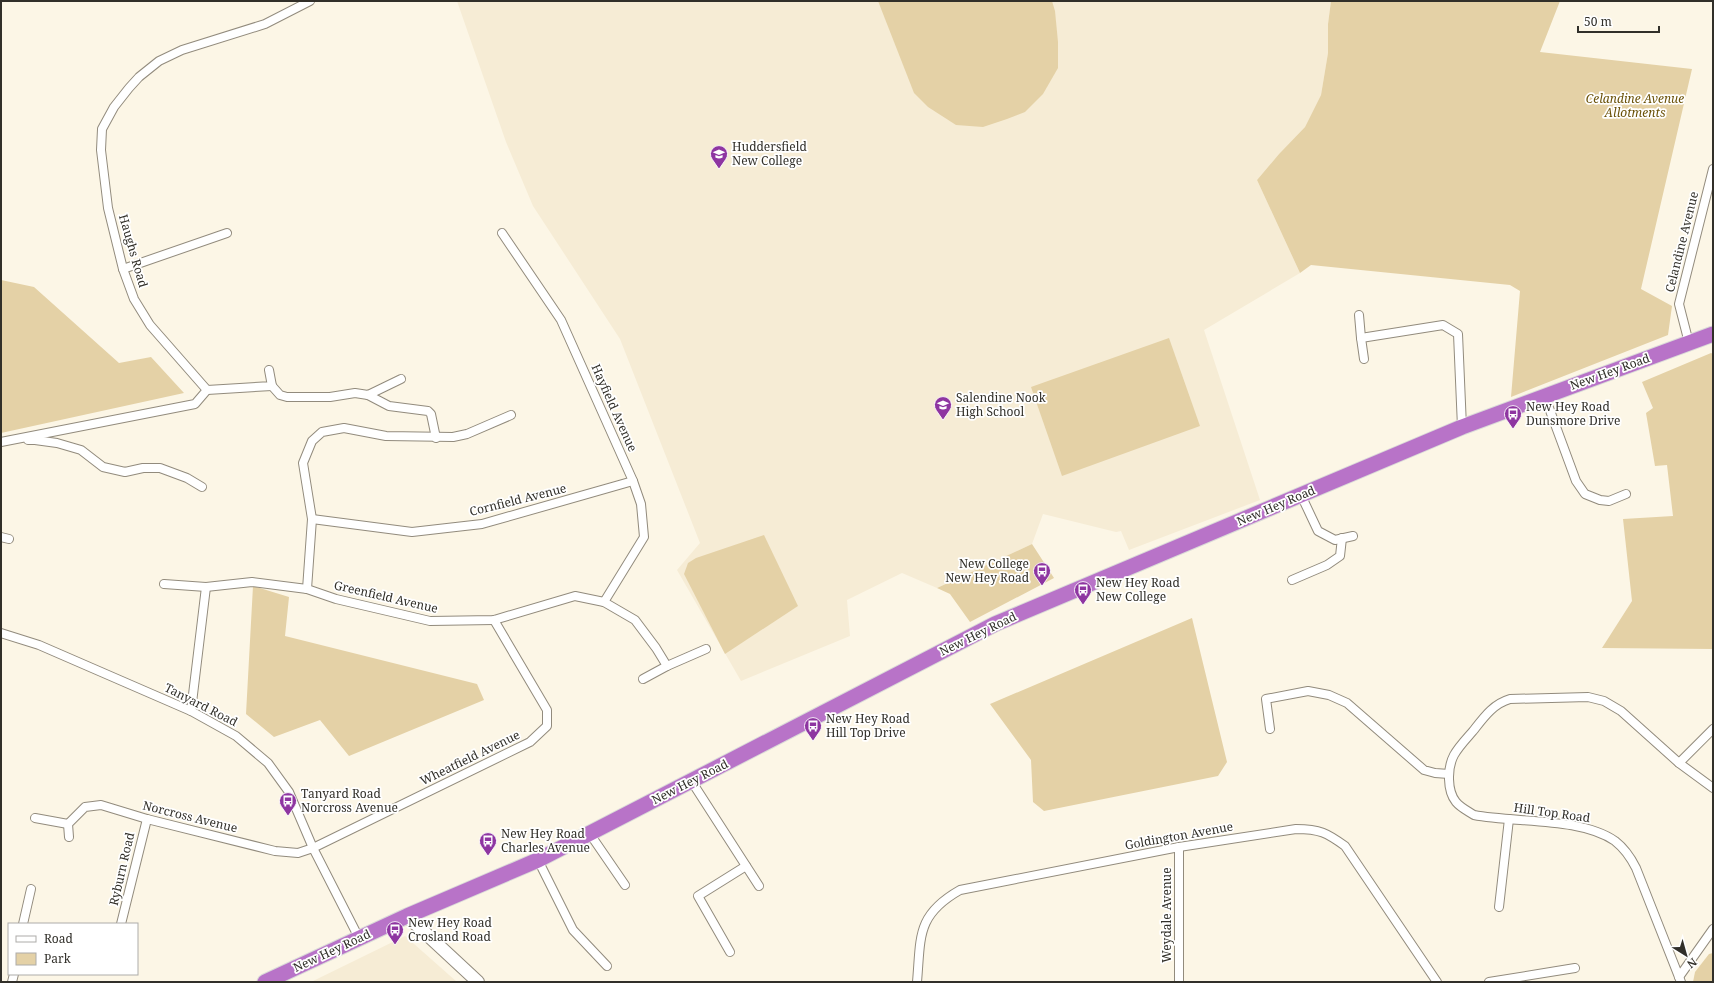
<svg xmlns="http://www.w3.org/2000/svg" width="1714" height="983" font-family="'Noto Serif',serif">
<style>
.built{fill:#f6ecd5}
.green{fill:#e4d1a6}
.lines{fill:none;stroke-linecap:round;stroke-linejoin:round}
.street-casing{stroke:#928b7d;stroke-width:10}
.secondary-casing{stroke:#928b7d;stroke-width:14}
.highway-casing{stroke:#dadad8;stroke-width:17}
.street{stroke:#fff;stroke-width:8}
.secondary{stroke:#fff;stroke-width:12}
.highway{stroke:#b873c8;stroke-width:15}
.labels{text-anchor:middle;stroke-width:3.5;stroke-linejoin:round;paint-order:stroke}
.park-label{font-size:12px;font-style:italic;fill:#6a5107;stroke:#fff}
.poi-label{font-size:12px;fill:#312f29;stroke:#fff;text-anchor:start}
.street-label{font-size:12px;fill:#312f29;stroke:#fff}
</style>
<rect width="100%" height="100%" fill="#fcf6e6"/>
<!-- built -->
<g class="built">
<path d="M457,1h874l-3,23v29l-7,42 -16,32 -26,27 -22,26 43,93 -96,57 56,170 -131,50 -8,-19 -5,1 -73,-18 -11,30 -95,44 -35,-15 -55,27 3,36 -109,45 -64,-111 23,-27 -80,-204 -87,-133 -27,-64z"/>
<path d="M405,936l52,46h-146z"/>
</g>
<!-- green -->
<g class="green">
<path d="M878,1h174l3,10 3,31v26l-15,26 -18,18 -18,7 -24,8 -27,-2 -28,-18 -14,-14z"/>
<path d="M1331,1h229l-20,51 152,17 -51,220 31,17 -4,29 -157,62 9,-106 -10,-6 -199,-20 -11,8 -43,-93 22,-26 26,-27 16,-32 7,-42v-29z"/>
<path d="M1,280l33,7 85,76 32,-6 33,36 -183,40z"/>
<path d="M1169,338l31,88 -138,50 -31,-89z"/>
<path d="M1711,353l2,1v295l-111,-1 30,-47 -9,-82 50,-3 -6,-51 -12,1 -9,-53 7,-5 -11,-26z"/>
<path d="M764,535l34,71 -73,48 -41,-80 4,-11 8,-5z"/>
<path d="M1032,544l22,34 -84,44 -20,-28 -13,-6z"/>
<path d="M253,586l36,11 -4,39 192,48 7,16 -135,56 -29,-36 -46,17 -28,-23z"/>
<path d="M1192,618l35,144 -9,14 -174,35 -11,-9 -2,-42 -41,-56z"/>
<path d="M1713,953v29h-20l2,-10 14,-18z"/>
</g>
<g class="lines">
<!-- street casing -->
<g class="street-casing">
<g id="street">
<path d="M502,233l59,87 72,161 8,23 3,33 -40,65"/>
<path d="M123,269l104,-36"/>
<path d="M1359,315l2,23 3,21"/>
<path d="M1361,338l82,-13 15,9 4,93"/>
<path d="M1689,343l-10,-39 34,-135"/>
<path d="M272,386l8,9 7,2h43l25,-4 13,2 33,-16"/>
<path d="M207,390l65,-4 -3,-16"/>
<path d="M368,395l21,11 39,5 3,3 5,24"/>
<path d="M1545,397l31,84 9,13 15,6 9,1 17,-7"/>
<path d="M28,440h7l22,3 24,7 22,17 22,5 18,-4h17l27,10 15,9"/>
<path d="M1,442l194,-38 12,-14 -57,-65 -16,-26 -11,-30 -15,-61 -7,-58 1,-21 12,-22 15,-19 10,-11 20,-16 23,-11 83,-26 45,-23"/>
<path d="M1301,495l17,36 17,9 18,-4"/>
<path d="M312,519l100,13 70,-8 151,-43"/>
<path d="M1,537l8,2"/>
<path d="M1292,580l35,-15 13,-9 2,-18"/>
<path d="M164,584l42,3 46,-5 55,7 29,10 94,22 64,-1 81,-24 29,6 31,18 21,28 11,18"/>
<path d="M307,589l5,-70 -9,-56 9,-22 10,-9 22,-4 42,8 67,1 14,-3 44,-19"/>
<path d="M1,633l38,12 152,66 45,25 32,27 21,29 24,56 46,90"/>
<path d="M643,679l24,-13 39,-17"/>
<path d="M191,711l15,-124"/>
<path d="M1270,729l-4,-30 42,-8 21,4 18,8 77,67 11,3 14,1"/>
<path d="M1679,763l34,-34"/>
<path d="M692,782l67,104"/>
<path d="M35,818l33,6"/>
<path d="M590,834l35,51"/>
<path d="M69,837l-1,-13 17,-17 16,-2 46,14 128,32 23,2 15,-5 217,-106 17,-16v-16l-53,-90"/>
<path d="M538,860l35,70 34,36"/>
<path d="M1499,907l10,-88"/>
<path d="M23,924l8,-35"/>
<path d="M121,924l26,-105"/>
<path d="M730,952l-32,-56 48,-30"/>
<path d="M1679,977l34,-48"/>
<path d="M12,982l2,-8"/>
<path d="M917,982c4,-45 -1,-67 43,-92l219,-43 117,-18c24,0 31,4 49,17l92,136"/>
<path d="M1179,982v-135"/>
<path d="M1489,982l86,-14"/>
<path d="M1681,982l-45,-114c-5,-10 -12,-20 -21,-27 -34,-24 -100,-18 -141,-26 -6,-4 -13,-7 -18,-13 -9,-11 -9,-34 -2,-47 5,-9 13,-17 19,-24 11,-14 20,-27 37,-32l78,-2 16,4 17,10 58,52 34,25"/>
</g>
</g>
<!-- secondary casing -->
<g class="secondary-casing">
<path id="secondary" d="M407,916l71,66"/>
</g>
<!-- highway casing -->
<g class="highway-casing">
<path id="highway" d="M265,982l142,-66 131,-56 457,-236 467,-197 251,-93"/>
</g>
<!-- street -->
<use href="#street" class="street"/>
<!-- secondary -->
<use href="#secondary" class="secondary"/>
<!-- highway -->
<use href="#highway" class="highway"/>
</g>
<!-- icons -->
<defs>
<g id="university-pin" transform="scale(0.9)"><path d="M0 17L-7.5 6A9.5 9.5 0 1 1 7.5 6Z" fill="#8e35a1" stroke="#fff"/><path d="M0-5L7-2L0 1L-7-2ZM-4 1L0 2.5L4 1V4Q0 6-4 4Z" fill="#fff"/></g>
<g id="school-pin" transform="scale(0.9)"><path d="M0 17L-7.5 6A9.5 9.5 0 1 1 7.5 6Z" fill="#8e35a1" stroke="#fff"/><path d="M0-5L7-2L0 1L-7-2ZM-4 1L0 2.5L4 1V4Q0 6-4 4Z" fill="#fff"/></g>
<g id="bus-pin" transform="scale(0.9)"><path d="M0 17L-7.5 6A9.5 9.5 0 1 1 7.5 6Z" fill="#8e35a1" stroke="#fff"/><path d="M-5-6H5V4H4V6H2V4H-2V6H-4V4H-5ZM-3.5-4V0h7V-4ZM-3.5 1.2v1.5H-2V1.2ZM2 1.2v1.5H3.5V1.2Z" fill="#fff"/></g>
</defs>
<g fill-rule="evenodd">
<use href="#university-pin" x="719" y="154"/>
<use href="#school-pin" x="943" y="405"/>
<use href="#bus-pin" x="1513" y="414"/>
<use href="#bus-pin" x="1042" y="571"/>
<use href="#bus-pin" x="1083" y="590"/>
<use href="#bus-pin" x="813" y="726"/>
<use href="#bus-pin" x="288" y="801"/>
<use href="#bus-pin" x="488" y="841"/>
<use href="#bus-pin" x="395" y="930"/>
</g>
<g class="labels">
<!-- park labels -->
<g class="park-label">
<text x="1635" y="103">Celandine Avenue<tspan x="1635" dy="14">Allotments</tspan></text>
</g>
<!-- poi labels -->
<g class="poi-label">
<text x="732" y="151">Huddersfield<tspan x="732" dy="14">New College</tspan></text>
<text x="956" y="402">Salendine Nook<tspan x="956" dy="14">High School</tspan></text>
<text x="1526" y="411">New Hey Road<tspan x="1526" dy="14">Dunsmore Drive</tspan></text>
<text x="1029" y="568" text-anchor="end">New College<tspan x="1029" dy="14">New Hey Road</tspan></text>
<text x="1096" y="587">New Hey Road<tspan x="1096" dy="14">New College</tspan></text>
<text x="826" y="723">New Hey Road<tspan x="826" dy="14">Hill Top Drive</tspan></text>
<text x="301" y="798">Tanyard Road<tspan x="301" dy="14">Norcross Avenue</tspan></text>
<text x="501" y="838">New Hey Road<tspan x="501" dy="14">Charles Avenue</tspan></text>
<text x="408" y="927">New Hey Road<tspan x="408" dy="14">Crosland Road</tspan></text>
</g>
<!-- street labels -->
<g class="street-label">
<text transform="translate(1682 242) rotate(-76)" y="4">Celandine Avenue</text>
<text transform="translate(133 251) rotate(74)" y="4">Haughs Road</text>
<text transform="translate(1610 372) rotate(-20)" y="4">New Hey Road</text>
<text transform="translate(614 408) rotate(66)" y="4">Hayfield Avenue</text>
<text transform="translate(518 500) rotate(-14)" y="4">Cornfield Avenue</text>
<text transform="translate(1276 506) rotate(-23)" y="4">New Hey Road</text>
<text transform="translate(386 597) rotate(13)" y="4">Greenfield Avenue</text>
<text transform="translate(978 634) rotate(-26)" y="4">New Hey Road</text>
<text transform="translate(201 705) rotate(27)" y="4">Tanyard Road</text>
<text transform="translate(470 758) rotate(-26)" y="4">Wheatfield Avenue</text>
<text transform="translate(690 782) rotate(-27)" y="4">New Hey Road</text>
<text transform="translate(1552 813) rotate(8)" y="4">Hill Top Road</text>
<text transform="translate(190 817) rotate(14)" y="4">Norcross Avenue</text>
<text transform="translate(1179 836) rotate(-10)" y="4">Goldington Avenue</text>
<text transform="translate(122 869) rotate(-77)" y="4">Ryburn Road</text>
<text transform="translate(1167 915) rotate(-90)" y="4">Weydale Avenue</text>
<text transform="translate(332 951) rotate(-25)" y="4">New Hey Road</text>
</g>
</g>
<!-- border -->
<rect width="1714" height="983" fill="none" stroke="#312f29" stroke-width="4"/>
<!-- legend -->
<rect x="8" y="923" width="130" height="52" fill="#ffffff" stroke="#adaca9"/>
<rect x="16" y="936" width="20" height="6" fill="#ffffff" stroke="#adaca9"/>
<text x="44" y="943" font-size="12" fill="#312f29">Road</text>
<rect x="16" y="953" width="20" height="12" fill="#e4d1a6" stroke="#adaca9"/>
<text x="44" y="963" font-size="12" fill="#312f29">Park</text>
<!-- north arrow -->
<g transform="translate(1686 955) rotate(143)" stroke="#ffffff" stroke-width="3" paint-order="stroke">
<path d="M0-3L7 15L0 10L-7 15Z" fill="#312f29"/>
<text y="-6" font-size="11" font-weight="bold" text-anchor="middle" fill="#312f29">N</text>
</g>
<!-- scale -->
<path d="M1578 26v6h81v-6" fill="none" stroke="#312f29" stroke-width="2"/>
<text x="1584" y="26" font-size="12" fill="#312f29" stroke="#ffffff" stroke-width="3" paint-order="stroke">50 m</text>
</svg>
